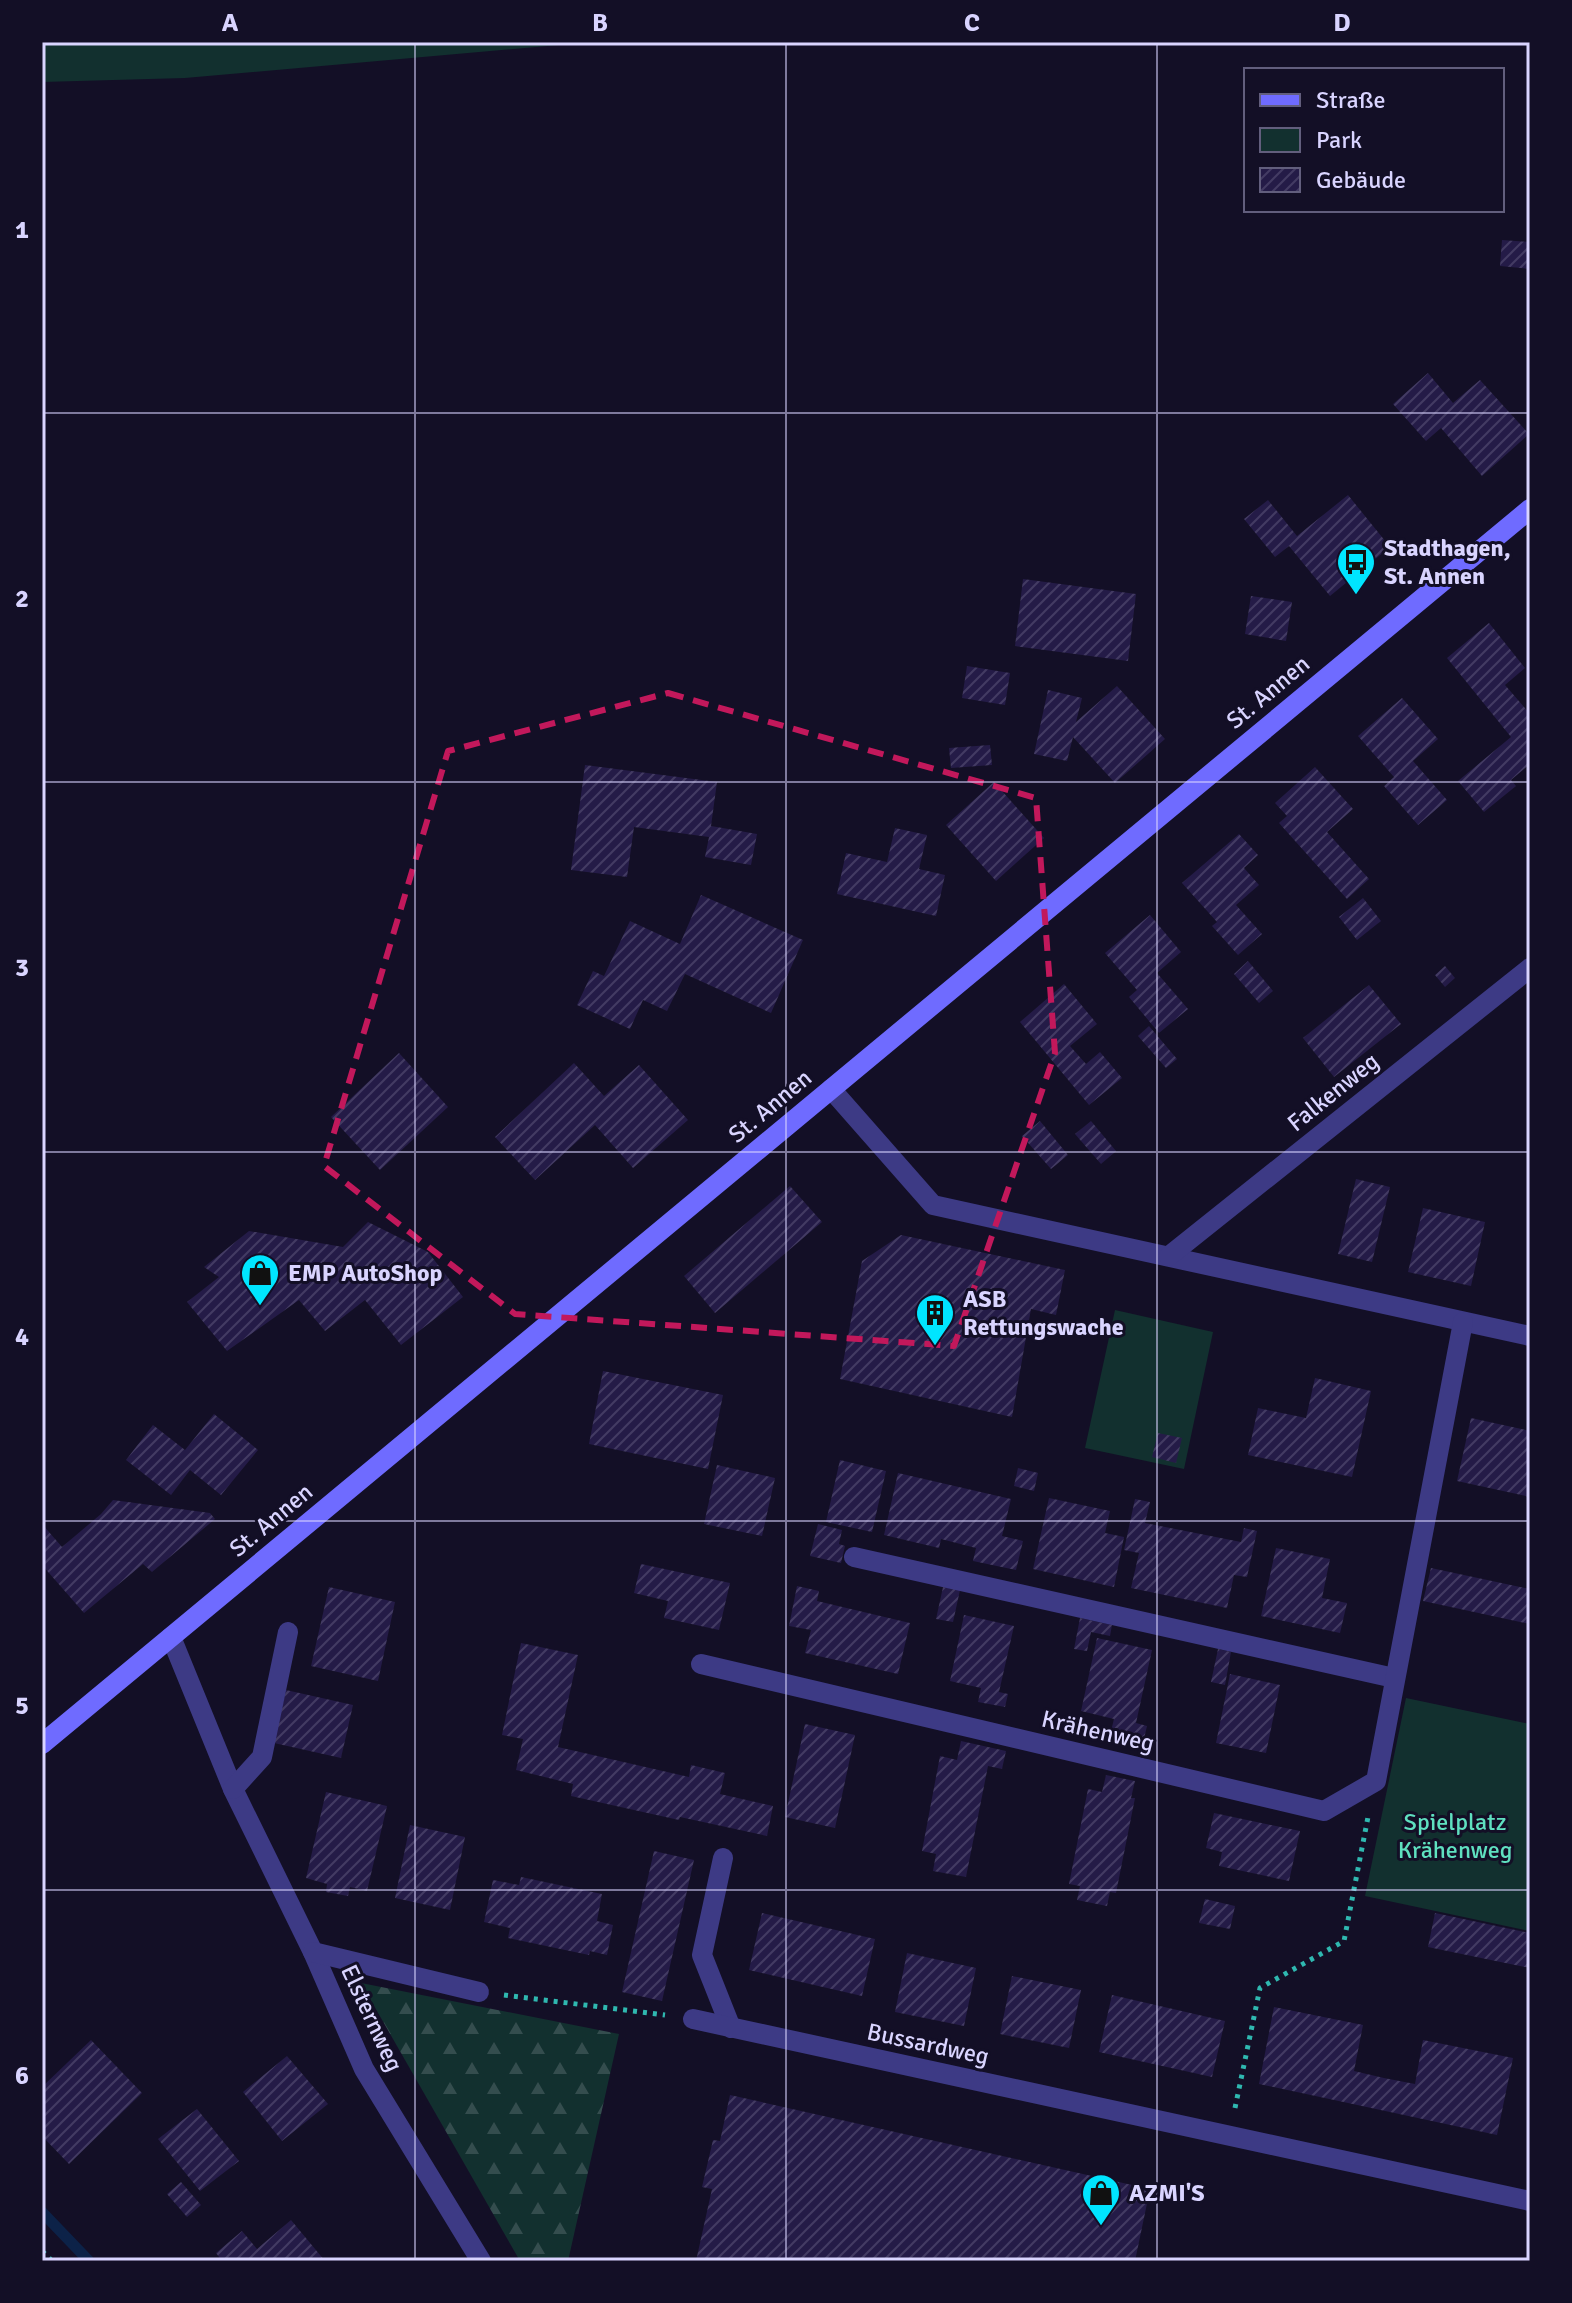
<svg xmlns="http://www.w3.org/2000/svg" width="1572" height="2303" font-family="Signika,sans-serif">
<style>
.green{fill:#12302f}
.forest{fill:url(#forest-firs)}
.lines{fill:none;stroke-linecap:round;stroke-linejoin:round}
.stream{stroke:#0c2248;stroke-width:11}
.building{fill:url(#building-hatch)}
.path{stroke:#2fb8b0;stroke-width:5;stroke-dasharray:4 6;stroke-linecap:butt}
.service{stroke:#3d3a85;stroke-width:20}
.minor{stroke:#3d3a85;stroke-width:20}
.secondary{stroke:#6f6bff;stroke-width:20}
.marked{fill:none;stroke:#c2185b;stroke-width:6;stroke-dasharray:16 10;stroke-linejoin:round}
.grid{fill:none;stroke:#d9d4ff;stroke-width:2;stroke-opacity:0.55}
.labels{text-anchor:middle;stroke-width:6;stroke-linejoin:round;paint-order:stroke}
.poi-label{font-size:24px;font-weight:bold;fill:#d9d4ff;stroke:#130f26;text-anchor:start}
.street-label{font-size:24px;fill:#d9d4ff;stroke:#130f26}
.park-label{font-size:24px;fill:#5fe0c0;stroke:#130f26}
.neatline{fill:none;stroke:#d9d4ff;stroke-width:3}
.grid-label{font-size:26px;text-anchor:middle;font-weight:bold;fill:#d9d4ff}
</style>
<defs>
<pattern id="forest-firs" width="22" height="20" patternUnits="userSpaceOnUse" patternTransform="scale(2)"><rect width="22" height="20" fill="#12302f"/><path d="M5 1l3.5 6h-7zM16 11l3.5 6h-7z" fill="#344d4e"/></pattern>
<pattern id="building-hatch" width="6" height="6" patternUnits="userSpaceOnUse" patternTransform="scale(2)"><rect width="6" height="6" fill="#241b47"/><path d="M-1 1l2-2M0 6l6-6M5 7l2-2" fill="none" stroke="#433b63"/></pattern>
</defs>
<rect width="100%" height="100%" fill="#130f26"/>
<!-- green -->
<g class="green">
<path d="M42,42h551l-408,36 -143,4z"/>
<path d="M1115,1310l98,22 -29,137 -99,-21z"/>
<path d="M1406,1698l124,26v207l-165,-35z"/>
</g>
<!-- forest -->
<path class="forest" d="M361,1983l258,51 -51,227h-48z"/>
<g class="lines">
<!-- stream -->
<path class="stream" d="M42,2212l47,49"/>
</g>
<!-- building -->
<g class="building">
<path d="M1502,240l28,2v27l-30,-3z"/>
<path d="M1428,373l25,30 27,-23 49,54 -47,42 -41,-48 -15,13 -33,-37z"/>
<path d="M1348,495l42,52 -60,49 -41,-50 -14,11 -31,-38 24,-19 29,36z"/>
<path d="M1023,579l113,15 -8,67 -113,-15z"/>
<path d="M1251,596l41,6 -6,39 -41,-7z"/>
<path d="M1489,623l36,45 -20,17 25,29v50l-19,16 5,6 -32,26 -26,-31 53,-44 -64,-79z"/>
<path d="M967,666l43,7 -5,32 -43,-7z"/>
<path d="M1117,686l48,53 -50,44 -42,-46 -6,24 -33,-7 14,-64 34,8 -6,24z"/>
<path d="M1402,698l36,41 -25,22 34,39 -29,25 -34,-39 10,-9 -36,-41z"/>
<path d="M990,745l2,20 -41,3 -2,-20z"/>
<path d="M585,765l132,17 -6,44 46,8 -6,31 -46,-8 4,-20 -75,-10 -7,50 -56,-7z"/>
<path d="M1315,767l38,42 -26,23 42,47 -22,20 -68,-76 8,-7 -12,-13z"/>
<path d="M994,782l50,56 -48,43 -50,-56z"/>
<path d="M895,828l32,7 -8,34 26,6 -9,41 -99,-22 9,-41 41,9z"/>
<path d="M1239,834l19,21 -14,13 15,17 -23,20 26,29 -24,21 -26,-29 5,-4 -35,-39z"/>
<path d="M701,895l102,45 -32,73 -86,-39 -18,37 -24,-11 -13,29 -53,-24 16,-34 11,5 26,-55 50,23z"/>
<path d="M1363,898l18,23 -24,19 -18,-23z"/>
<path d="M1150,915l31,37 -24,21 31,36 -29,24 -30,-36 8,-7 -32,-37z"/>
<path d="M1248,961l25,30 -14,12 -25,-29z"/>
<path d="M1445,966l10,12 -10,9 -10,-12z"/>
<path d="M1064,984l33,40 -27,22 16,18 14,-12 22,26 -33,27 -69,-83z"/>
<path d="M1369,985l32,39 -67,53 -31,-39z"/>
<path d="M1149,1026l28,33 -11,9 -28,-32z"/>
<path d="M399,1053l49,54 -68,63 -49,-53z"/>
<path d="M574,1063l30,33 35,-31 49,55 -55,48 -38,-43 -60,55 -40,-43z"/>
<path d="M1040,1121l28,34 -17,14 -29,-33z"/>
<path d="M1091,1121l25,30 -15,13 -26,-30z"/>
<path d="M1356,1179l34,8 -18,75 -34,-8z"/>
<path d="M790,1186l32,36 -107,91 -31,-37z"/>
<path d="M1423,1208l62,14 -14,64 -63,-14z"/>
<path d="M368,1222l60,30 35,45 -62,48 -36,-45 -40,31 -26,-31 -72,51 -40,-49 32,-25 -15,-10 45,-36 94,16z"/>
<path d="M901,1235l164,35 -9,45 -25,-6 -19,108 -172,-38 22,-118z"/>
<path d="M603,1371l120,24 -15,74 -119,-25z"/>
<path d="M1315,1378l56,13 -19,86 -104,-22 10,-47 48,10z"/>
<path d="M214,1414l44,36 -37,45 -31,-25 -19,25 -45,-35 27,-35 32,25z"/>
<path d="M1471,1418l59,13v66l-73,-16z"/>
<path d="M1158,1433l24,5 -6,25 -24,-6z"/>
<path d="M840,1460l46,11 -14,61 -46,-10z"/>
<path d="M717,1465l58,13 -13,58 -58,-12z"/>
<path d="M1018,1468l20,5 -4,18 -20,-5z"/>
<path d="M898,1473l113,26 -9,37 21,5 -7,29 -43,-9 3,-13 -35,-9 -2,9 -55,-13z"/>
<path d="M1049,1498l61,13 -5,22 19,4 -10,50 -81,-18z"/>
<path d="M1135,1499l15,3 -5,21 96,19 3,-14 13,3 -10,46 -13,-2 -7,33 -96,-20 8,-35 -15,-3z"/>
<path d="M113,1500l97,13 5,6 -63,53 -9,-8 -59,49 -42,-48v-41l20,23 39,-33z"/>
<path d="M818,1524l24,6 -3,14 6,2 -4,17 -31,-7z"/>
<path d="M1276,1548l54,11 -8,39 25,5 -7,30 -79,-17z"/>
<path d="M641,1564l89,19 -11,47 -55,-12 4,-17 -34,-8z"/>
<path d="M1431,1568l99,21v35l-107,-23z"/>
<path d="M797,1586l22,5 -2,10 93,22 -12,51 -93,-21 6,-23 -22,-4z"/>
<path d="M329,1587l66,15 -17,79 -67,-15z"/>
<path d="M943,1587l17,3 -7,32 -17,-3z"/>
<path d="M964,1615l50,11 -15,66 9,2 -3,13 -27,-5 3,-14 -31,-7z"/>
<path d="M1080,1618l32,7 -2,11 -19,-4 -4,19 -13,-2z"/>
<path d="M1097,1638l55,12 -16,73 11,3 -4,17 -33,-8 4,-16 -33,-8z"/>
<path d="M521,1643l57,12 -20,92 131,30 2,-12 34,8 -5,21 53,12 -6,30 -87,-19 -1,3 -108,-24 2,-12 -57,-14 7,-31 -21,-4z"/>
<path d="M1218,1649l13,3 -6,33 -14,-3z"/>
<path d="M1230,1674l50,11 -14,68 -50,-10z"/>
<path d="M286,1690l67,15 -12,53 -67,-15z"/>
<path d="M805,1724l50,11 -20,93 -50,-11z"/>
<path d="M961,1741l45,10 -4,18 -14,-3 -22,111 -33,-6 3,-17 -14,-3 18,-95 17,4z"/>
<path d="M1106,1775l29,6 -4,17h4l-19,95 -6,-1 -3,14 -30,-6 3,-14 -11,-2 19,-95 14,3z"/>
<path d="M326,1792l61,14 -20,85 -17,-4 -2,9 -22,-4 1,-8 -21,-6z"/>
<path d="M1214,1813l86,18 -11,50 -70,-15 3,-14 -16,-4z"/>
<path d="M410,1825l55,12 -15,73 -55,-12z"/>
<path d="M654,1851l40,9 -32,141 -40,-9z"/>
<path d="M521,1877l81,17 -5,27 16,4 -6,30 -17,-4 -1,4 -81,-17 2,-10 -26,-6 9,-42 26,5z"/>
<path d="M1205,1899l30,7 -5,23 -31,-6z"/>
<path d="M762,1913l113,26 -13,57 -113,-26z"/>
<path d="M1435,1913l95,20v35l-102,-21z"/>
<path d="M907,1953l69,15 -12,58 -69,-14z"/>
<path d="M1012,1976l69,14 -12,58 -69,-14z"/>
<path d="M1112,1995l113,26 -13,56 -113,-25z"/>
<path d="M1274,2007l89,18 -9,46 30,7 31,6 8,-44 90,18 -16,77 -238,-51z"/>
<path d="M91,2040l51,53 -73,71 -27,-28v-49z"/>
<path d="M287,2056l41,48 -46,37 -39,-49z"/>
<path d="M730,2095l420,94 -15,72h-439l16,-72 -10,-2 11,-47 7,1z"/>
<path d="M197,2109l42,52 -39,30 -42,-52z"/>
<path d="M181,2182l20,23 -14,12 -20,-23z"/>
<path d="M291,2220l34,41h-103l-6,-8 26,-22 15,18z"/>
</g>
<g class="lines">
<!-- path -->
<g class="path">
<path d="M504,1995l161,20"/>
<path d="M1235,2108l25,-120 84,-47 24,-124"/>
<path d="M42,2251l10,10"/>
</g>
<!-- service -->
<path class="service" d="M723,1858l-21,97 29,73"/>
<!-- minor -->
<g class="minor">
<path d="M831,1089l102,116 597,131"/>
<path d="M1169,1256l361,-288"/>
<path d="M854,1557l540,121"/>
<path d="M171,1637l62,152 80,163 51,117 117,192"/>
<path d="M701,1664l623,147 52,-30 87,-459"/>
<path d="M233,1789l29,-32 26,-125"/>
<path d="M313,1952l166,40"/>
<path d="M693,2019l837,182"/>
</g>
<!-- secondary -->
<path class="secondary" d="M42,1744l1488,-1235"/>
</g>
<!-- marked area -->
<path class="marked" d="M668,693l368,105 19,255 -101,293 -439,-32 -191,-148 124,-415z"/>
<!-- grid -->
<path class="grid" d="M415,42v2219M786,42v2219M1157,42v2219M42,413h1488M42,782h1488M42,1152h1488M42,1521h1488M42,1890h1488"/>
<!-- icons -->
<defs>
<g id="bus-pin" transform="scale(2)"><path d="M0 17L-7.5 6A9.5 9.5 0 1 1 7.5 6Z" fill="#00e5ff" stroke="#130f26"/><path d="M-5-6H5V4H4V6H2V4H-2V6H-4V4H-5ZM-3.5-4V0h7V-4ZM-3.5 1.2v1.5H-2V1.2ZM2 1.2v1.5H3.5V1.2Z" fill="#111"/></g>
<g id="shop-pin" transform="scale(2)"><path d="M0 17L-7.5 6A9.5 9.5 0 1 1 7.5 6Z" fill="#00e5ff" stroke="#130f26"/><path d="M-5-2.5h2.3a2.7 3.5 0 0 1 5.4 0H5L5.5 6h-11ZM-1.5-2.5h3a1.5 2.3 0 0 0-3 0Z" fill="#111"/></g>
<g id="building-pin" transform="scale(2)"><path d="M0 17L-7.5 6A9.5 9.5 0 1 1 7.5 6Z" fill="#00e5ff" stroke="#130f26"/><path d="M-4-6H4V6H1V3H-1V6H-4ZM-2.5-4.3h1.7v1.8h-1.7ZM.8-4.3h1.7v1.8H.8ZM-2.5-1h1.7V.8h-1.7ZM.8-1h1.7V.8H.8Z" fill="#111"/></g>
</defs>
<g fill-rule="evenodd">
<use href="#bus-pin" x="1356" y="562"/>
<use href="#shop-pin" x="260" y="1273"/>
<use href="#building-pin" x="935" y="1313"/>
<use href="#shop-pin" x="1101" y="2193"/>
</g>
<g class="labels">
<!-- poi labels -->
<g class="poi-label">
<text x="1384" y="556">Stadthagen,<tspan x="1384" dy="28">St. Annen</tspan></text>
<text x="288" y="1281">EMP AutoShop</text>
<text x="963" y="1307">ASB<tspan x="963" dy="28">Rettungswache</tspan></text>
<text x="1129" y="2201">AZMI'S</text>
</g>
<!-- street labels -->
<g class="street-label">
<text transform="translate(1268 692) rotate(-40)" y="8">St. Annen</text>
<text transform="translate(1333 1092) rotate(-39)" y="8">Falkenweg</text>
<text transform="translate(770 1106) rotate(-40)" y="8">St. Annen</text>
<text transform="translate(271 1520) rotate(-40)" y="8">St. Annen</text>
<text transform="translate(1098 1731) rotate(13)" y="8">Krähenweg</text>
<text transform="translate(372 2018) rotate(65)" y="8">Elsternweg</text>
<text transform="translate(928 2044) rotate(12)" y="8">Bussardweg</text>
</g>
<!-- park labels -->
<g class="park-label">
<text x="1455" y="1830">Spielplatz<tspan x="1455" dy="28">Krähenweg</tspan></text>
</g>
</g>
<!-- border -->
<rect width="1572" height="2303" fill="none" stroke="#130f26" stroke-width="88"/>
<!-- legend -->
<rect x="1244" y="68" width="260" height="144" fill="#130f26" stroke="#625e7d" stroke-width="2"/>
<rect x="1260" y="94" width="40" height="12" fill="#6f6bff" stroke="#625e7d" stroke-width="2"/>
<text x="1316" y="108" font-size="24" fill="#d9d4ff">Straße</text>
<rect x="1260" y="128" width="40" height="24" fill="#12302f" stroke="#625e7d" stroke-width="2"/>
<text x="1316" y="148" font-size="24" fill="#d9d4ff">Park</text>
<rect x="1260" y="168" width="40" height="24" fill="url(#building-hatch)" stroke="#625e7d" stroke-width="2"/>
<text x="1316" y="188" font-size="24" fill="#d9d4ff">Gebäude</text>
<rect x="44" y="44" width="1484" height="2215" class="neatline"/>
<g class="grid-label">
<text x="230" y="31">A</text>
<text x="600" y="31">B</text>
<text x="972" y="31">C</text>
<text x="1342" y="31">D</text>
<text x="22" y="238">1</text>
<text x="22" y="607">2</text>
<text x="22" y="976">3</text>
<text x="22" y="1345">4</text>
<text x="22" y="1714">5</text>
<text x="22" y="2084">6</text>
</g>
</svg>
